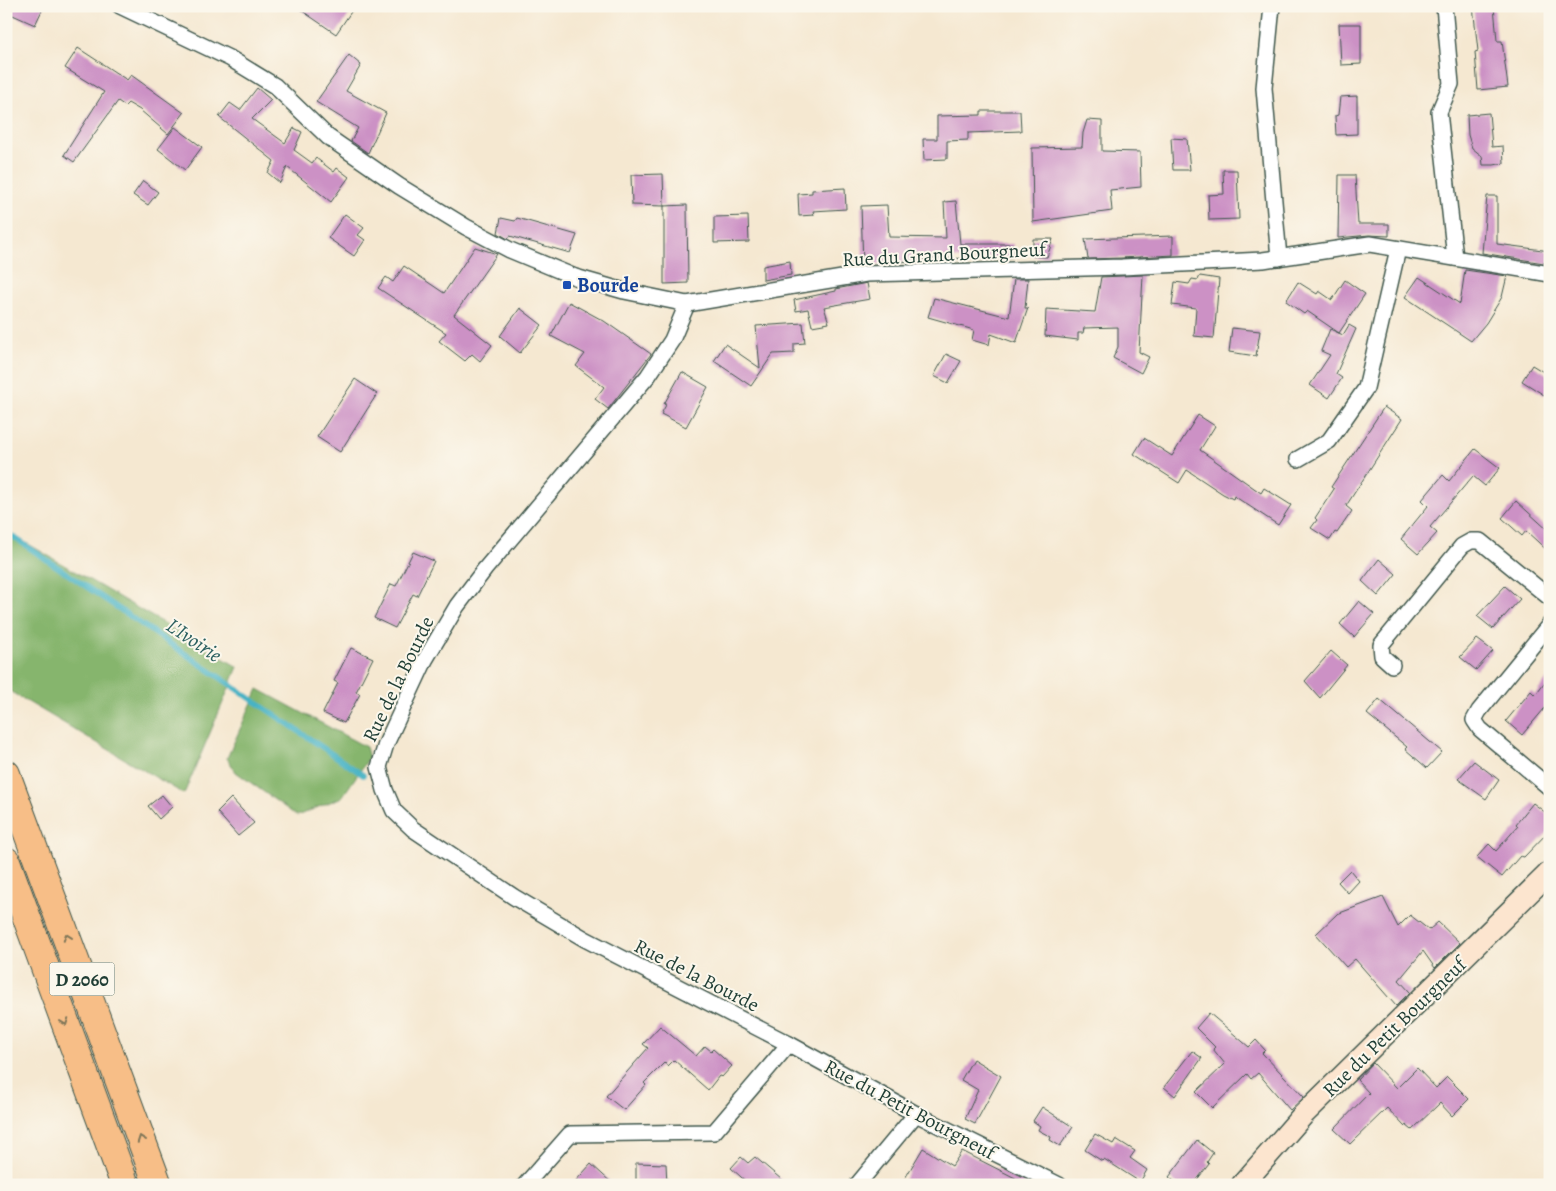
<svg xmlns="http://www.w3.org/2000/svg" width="1556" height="1191" font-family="Alegreya,serif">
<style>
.forest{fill:#86b56d;stroke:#527950}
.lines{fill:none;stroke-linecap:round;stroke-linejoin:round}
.stream{stroke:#47b3c5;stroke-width:5.5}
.building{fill:#cc91c5}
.street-casing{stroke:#3f574c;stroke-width:18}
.secondary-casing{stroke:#3f574c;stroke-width:24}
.highway-casing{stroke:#3f574c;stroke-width:30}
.street{stroke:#fff;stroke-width:15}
.secondary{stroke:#fce5cf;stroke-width:21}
.highway{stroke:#f7be87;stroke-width:28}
.oneway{stroke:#807759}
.transit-dot{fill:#1a4fb4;stroke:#fbf7ec;stroke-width:2}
.labels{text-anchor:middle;stroke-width:4;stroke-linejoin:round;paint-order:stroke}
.shield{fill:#fbf7ec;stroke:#61756b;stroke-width:1}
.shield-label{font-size:19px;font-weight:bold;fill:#1f3d34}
.street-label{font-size:20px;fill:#1f3d34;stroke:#fbf7ec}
.transit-label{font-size:20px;font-weight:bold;fill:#164399;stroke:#fbf7ec;text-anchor:start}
.water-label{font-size:21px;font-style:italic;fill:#2b6060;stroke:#fbf7ec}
</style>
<rect width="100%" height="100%" fill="#fbf7ec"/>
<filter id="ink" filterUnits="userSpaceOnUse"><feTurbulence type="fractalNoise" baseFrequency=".02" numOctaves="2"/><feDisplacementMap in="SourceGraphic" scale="10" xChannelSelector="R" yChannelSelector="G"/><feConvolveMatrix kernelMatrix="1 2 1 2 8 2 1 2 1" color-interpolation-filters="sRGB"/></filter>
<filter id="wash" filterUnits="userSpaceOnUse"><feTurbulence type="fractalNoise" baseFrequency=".0096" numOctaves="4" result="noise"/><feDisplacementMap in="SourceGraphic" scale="20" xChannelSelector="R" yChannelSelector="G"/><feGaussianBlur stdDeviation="1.12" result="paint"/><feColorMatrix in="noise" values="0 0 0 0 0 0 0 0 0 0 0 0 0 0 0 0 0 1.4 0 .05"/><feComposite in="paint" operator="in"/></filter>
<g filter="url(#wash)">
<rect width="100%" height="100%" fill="#f5e8d1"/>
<!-- forest -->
<g class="forest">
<path d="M6,531l232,136 -54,127 -178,-105z"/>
<path d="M258,689l108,58 3,11 -27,39 -45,19 -61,-44 -9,-14z"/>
</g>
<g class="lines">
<!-- stream -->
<path class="stream" d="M6,532l357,243"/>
</g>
<g id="blocks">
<!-- building -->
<g class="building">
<path d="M6,6h38l-9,19 -29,-13z"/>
<path d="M295,6h60l-19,28z"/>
<path d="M1473,6h21l3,35h5l6,46 -30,3 -3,-38 3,-1z"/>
<path d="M1339,24h22v40l-20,1z"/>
<path d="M78,48l49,32 4,-5 53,38 -16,21 -28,-24 -12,-7 -3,3 -7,-5 -44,61 -10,-7 40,-63 -39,-24z"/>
<path d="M349,55l12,10 -15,26 40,22 -18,40 -17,-12 7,-13 -42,-26z"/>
<path d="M257,88l14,12 -19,19 33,24 9,-15 8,4 -8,18 18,13 4,-5 18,14 3,-4 12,9 -18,25 -44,-35 -7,16 -12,-10 6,-12 -55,-44 11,-14 10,7z"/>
<path d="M1357,96v38l-21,1 -1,-19 3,-1 2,-18z"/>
<path d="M981,111h39l1,20 -53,2v7l-21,1v18l-23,1 -1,-21h14v-23l44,-1z"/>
<path d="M1489,113l3,34 11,-1 1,17 -10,2h-11l-1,-9 -10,-8 -4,-13 -1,-20z"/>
<path d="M1087,120l15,1v30l38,1 1,35 -31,3 2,21 -79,11 -1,-74 50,-1 1,-14z"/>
<path d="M175,127l27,20 -17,23 -27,-21z"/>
<path d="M1171,138l16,1 3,31h-17z"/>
<path d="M1223,170h14l2,49 -30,1 -1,-25 16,-1z"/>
<path d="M663,174l1,32 -32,-1 -1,-30z"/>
<path d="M1339,175h16l3,49h31v12l-20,-1 -31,3z"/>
<path d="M143,181l15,11 -10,13 -15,-10z"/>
<path d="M845,188l1,21 -33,2 1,4 -15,1 -1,-22 14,-1v-3z"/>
<path d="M1487,196h10v48l53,7v13l-68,-11z"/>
<path d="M956,201l4,43h53v13l-79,2 -71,6 -2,-59 26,-1 2,32 57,1 -2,-36z"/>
<path d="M687,205l1,78 -24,1v-78z"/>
<path d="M345,214l19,14 -6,7 7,5 -11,16 -26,-18z"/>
<path d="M748,216l1,26 -35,1v-26z"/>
<path d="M501,218l14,3 2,-3 60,17 -7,18 -60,-17 -2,3 -10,-6z"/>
<path d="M1173,236v19l-51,3 -34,1 -3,-20z"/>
<path d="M1033,239h20l-6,18 -14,-1z"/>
<path d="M475,247l22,7 -43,61 38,30 -12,16 -8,-7 -7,7 -26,-20 7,-8 -68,-45 8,-11 7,5 11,-16 40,27z"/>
<path d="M790,261l1,14 -28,5v-14z"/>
<path d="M1465,270l42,6 -5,21 -16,26 -15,18 -66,-44 14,-20 41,27z"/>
<path d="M1143,275l-4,77 10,5 -8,16 -28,-15 5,-11v-20l-34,1 -1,5h-5v7l-33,-4 1,-27 49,3 6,-35z"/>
<path d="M1200,276l19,3 -5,59 -20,-2 2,-28 -24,-3 3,-23 14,2 3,-5 6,1z"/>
<path d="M1014,279h14l-3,29h3l-12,35 -25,-9 -2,11 -17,-5 2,-10 -46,-13 6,-19 75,19z"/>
<path d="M1345,280l20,14 -26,39 -32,-22 -3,3 -18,-13 12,-19 19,12 2,-3 13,9z"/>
<path d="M867,283l3,16 -46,8 5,16 -17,3 -4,-17 -12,2 -2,-11 42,-9v-2z"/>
<path d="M569,302l35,19 47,33 -43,55 -13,-10 9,-12 -28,-21 9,-12 -34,-18z"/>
<path d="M520,308l22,17 -22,28 -20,-17z"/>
<path d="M803,323l2,20 -11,1v9l-21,1 -22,32 -37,-25 11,-17 35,24 -4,-42z"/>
<path d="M1349,325l7,4 -20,45 6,4 -13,20 -19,-13 20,-30 -9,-4 9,-22 13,6z"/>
<path d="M1232,328l28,3 -4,25 -27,-4z"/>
<path d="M946,354l15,7 -13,22 -14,-7z"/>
<path d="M1532,365l18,11v10l-6,9 -22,-14z"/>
<path d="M682,372l26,15 -22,40 -25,-13 5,-9 -2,-1z"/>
<path d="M355,379l22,15 -37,58 -23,-15z"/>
<path d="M1384,407l18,12 -56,87 6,5 -15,22 -2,-1 -5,8 -19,-12 6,-8 -2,-2 19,-29 -3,-2z"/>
<path d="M1198,415l17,11 -15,24 61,43 3,-5 27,17 -13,20 -44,-29 -1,3 -10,-5 -36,-24 -8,13 -45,-29 10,-16 28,18z"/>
<path d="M1475,449l25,19 -15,18 -12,-10 -43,51 7,6 -19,21 -17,-15 27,-33 -6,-6 21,-25 6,6z"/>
<path d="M1516,501l34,31v21l-24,-22 -4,5 -20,-18z"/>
<path d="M413,552l21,9 -17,35 -4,-2 -18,34 -21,-10 17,-34 5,2z"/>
<path d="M1379,559l17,15 -18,22 -16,-15z"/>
<path d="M1505,586l15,13 -27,30 -16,-13z"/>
<path d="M1359,601l15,13 -20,23 -14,-13z"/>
<path d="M1477,639l16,12 -17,19 -16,-13z"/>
<path d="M351,648l22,10 -17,34 4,2 -16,29 -21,-10 15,-30 -4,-2z"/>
<path d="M1331,651l16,14 -27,33 -15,-17z"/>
<path d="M1550,675v27l-28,33 -16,-14 25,-30 4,4z"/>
<path d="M1379,699l63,53 -15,16 -22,-19 2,-2 -40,-33z"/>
<path d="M1474,761l25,19 -13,19 -28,-20z"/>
<path d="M162,795l10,12 -13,12 -11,-13z"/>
<path d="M231,798l23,25 -16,13 -21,-24z"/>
<path d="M1533,803l17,13v14l-26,27 -4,-1 -18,21 -25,-20 12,-13 7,7 22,-25 -2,-2z"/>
<path d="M1350,870l9,11 -11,12 -10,-11z"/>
<path d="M1383,897l15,30 12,-12 19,15 9,-8 22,21 -25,25 -12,-17 -24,29 11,12 -14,14 -41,-47 -9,8 -30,-33 21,-20z"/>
<path d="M1209,1013l40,34 7,-7 9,10 -3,3 42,44 -14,13 -32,-37 -7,6 -4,-5 -35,34 -16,-16 29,-28 -12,-15 2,-2 -19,-19z"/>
<path d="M660,1026l36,30 9,-10 6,5 2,-2 19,17 -10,11 -3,-1 -11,14 -34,-30 -6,6 -3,-4 -21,21 2,2 -22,25 -18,-14 42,-48 -5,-4z"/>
<path d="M1192,1051l10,7 -27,38 -11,-9z"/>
<path d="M973,1059l28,17 -26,48 -10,-5 13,-29 -17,-10z"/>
<path d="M1373,1063l24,25 20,-20 19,20 11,-11 22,22 -17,17 -12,-13 -28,27 -6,-5 -1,2 -18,-19 -37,36 -16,-15 35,-36 -12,-13z"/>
<path d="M1042,1107l31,20 -13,19 -10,-6 1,-3 -13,-7 2,-4 -7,-5z"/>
<path d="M1095,1134l18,10 3,-5 19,12 -5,7 17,12 -7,12 -36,-23 -2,2 -17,-11z"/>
<path d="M1197,1140l16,13 -6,9 2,2 -16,21h-14l-10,-8z"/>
<path d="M923,1148l29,18 10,-15 67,34h-128z"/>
<path d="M741,1157l7,6 7,-6 33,28h-38l-19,-17z"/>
<path d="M636,1163l30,1 1,21h-31z"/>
<path d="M591,1164l23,21h-42z"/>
</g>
</g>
</g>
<g filter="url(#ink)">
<use href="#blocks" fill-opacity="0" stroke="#3f574c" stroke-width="1"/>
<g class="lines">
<!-- street casing -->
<g class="street-casing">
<g id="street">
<path d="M120,6l111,53 44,27 53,51 71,49 67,41 44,23 65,27 49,14 63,13 179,-30 256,-7 141,-7 107,-16 180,30"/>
<path d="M1272,6l-8,82 15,170"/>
<path d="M1444,6l7,78 -12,28 16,146"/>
<path d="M687,304l-15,36 -24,36 -163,193 -28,37 -32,54 -39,84 -7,23 6,23 9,21 19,18 101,68 71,42 204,105 127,70 143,71"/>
<path d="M1298,459l31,-18 37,-53 32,-139"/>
<path d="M1550,624l-71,87 -5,9 6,9 70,59"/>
<path d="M1392,665l-10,-9 -1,-11 81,-99 9,-5h9l70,57"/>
<path d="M525,1185l45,-51 144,-2 75,-88"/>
<path d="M857,1185l59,-71"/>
</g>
</g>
<!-- secondary casing -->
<g class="secondary-casing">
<path id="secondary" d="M1242,1185l61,-70 247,-243"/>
</g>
<!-- highway casing -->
<g class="highway-casing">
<g id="highway">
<path d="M6,774l152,411"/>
<path d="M6,861l119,324"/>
</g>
</g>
<!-- street -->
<use href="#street" class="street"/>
<!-- secondary -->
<use href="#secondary" class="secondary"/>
<!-- highway -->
<use href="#highway" class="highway"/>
</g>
<!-- one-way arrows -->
<defs><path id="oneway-chevron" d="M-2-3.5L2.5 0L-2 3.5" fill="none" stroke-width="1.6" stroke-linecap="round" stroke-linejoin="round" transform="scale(1.25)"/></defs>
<g class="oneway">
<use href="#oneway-chevron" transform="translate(67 937) rotate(-110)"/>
<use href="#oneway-chevron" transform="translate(65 1022) rotate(70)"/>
<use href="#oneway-chevron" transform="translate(141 1139) rotate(-110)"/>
</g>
</g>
<!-- markers -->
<rect class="transit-dot" x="562" y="280" width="10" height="10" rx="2.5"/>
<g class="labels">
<!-- shield labels -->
<rect class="shield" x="49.5" y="962.5" width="65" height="33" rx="4"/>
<g class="shield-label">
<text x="82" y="986">D 2060</text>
</g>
<!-- street labels -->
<g class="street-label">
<text transform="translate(944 254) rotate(-3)" y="7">Rue du Grand Bourgneuf</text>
<text transform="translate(398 679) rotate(-64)" y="7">Rue de la Bourde</text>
<text transform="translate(697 975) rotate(27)" y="7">Rue de la Bourde</text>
<text transform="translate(1394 1027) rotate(-44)" y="7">Rue du Petit Bourgneuf</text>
<text transform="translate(910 1109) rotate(28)" y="7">Rue du Petit Bourgneuf</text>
</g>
<!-- transit labels -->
<g class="transit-label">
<text x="577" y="292">Bourde</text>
</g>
<!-- water labels -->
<g class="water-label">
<text transform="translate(194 640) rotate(34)" y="7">L'Ivoirie</text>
</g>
</g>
<!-- margin -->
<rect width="1556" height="1191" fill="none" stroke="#fbf7ec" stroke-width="25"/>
</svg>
